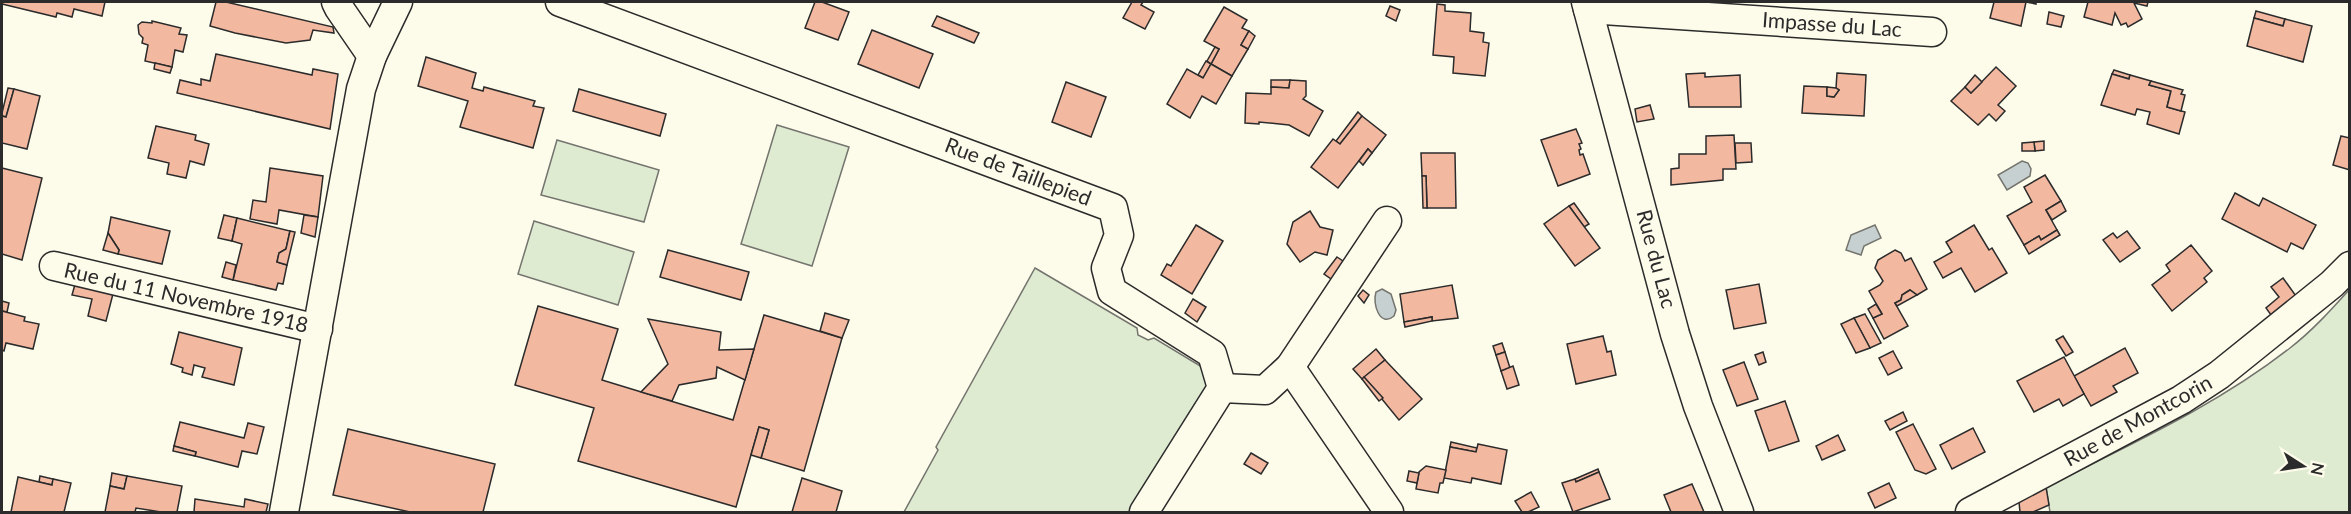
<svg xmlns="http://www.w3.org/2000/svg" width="2351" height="514" font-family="Lato,sans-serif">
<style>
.green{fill:#deebd1;stroke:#74746e;stroke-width:1.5}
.water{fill:#c7d0d0;stroke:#74746e;stroke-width:1.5}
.building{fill:#f2b8a0;stroke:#2b2b2b;stroke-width:1.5}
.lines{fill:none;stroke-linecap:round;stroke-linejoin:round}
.minor-casing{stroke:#2b2b2b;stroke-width:31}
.minor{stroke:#fdfbea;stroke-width:28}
.labels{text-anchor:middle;stroke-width:4.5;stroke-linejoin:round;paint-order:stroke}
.street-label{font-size:21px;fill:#2b2b2b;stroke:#fdfbea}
</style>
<rect width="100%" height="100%" fill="#fdfbea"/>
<!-- green -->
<g class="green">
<path d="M777,125l72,22 -37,119 -71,-22z"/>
<path d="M557,140l102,30 -15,52 -103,-27z"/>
<path d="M534,221l100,31 -16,53 -100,-31z"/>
<path d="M1035,268l102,60 1,7 10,5 6,-2 48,29 6,21 -74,124h-230l34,-62 -2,-3z"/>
<path d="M2349,290v222h-299l-4,-25c83,-42 170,-81 244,-139 22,-17 41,-38 59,-58z"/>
</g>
<!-- water -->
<g class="water">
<path d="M2022,161l6,2 3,6 -1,7 -23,14 -9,-15z"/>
<path d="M1875,225l6,13 -17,8 -3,9 -15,-5 5,-15z"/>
<path d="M1382,289l9,5 5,16 -2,6c-14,12 -22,-12 -18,-24z"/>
</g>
<!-- building -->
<g class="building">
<path d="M3,2h102l-3,14 -28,-7 -2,8 -15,-4 -1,4 -54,-13z"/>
<path d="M216,2h10l107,25 1,6 -21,-3 -3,10 -24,3 -51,-10 -25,-7z"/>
<path d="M815,2h7l27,10 -11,28 -33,-12z"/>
<path d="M1132,2h11l-2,3 13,7 -9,17 -22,-11z"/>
<path d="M1994,2h42v2l-10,-2 -5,24 -31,-8z"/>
<path d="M2088,2h60l-1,4 -13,-3 8,16 -14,8 -2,-4 -5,2 -6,-12 -3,12 -28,-8z"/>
<path d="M1437,4l8,1v6l26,2 -1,18 14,2 -1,9 6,1 -4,33 -32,-3 1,-16 -21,-2z"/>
<path d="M1390,6l10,4 -4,11 -10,-5z"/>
<path d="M1224,7l23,13 -5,8 7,3 -8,14 7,4 -16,27 -21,-12 8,-15 -15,-8z"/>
<path d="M2256,11l29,8 -2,7 -29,-8z"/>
<path d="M2049,12l15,4 -3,11 -14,-3z"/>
<path d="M937,16l42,17 -5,10 -42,-17z"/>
<path d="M2254,18l29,8 2,-7 27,7 -9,36 -56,-16z"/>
<path d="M152,21l29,7 -2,6 8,1 -4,17 -8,-2 -3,17 -27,-6 3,-16 -6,-2 1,-5 -4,-4 -1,-9 4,-3 10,1z"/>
<path d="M872,30l61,24 -14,34 -61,-24z"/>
<path d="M1249,31l6,5 -7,13 -7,-4z"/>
<path d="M1215,47l4,2 -8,15 -4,-3z"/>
<path d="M216,54l96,21 1,-6 25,5 -8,55 -153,-36 3,-13 21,5v-6l9,2z"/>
<path d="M426,57l50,16 -4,15 11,3 1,-4 51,14 -2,5 11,2 -11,40 -73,-21 8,-26 -50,-15z"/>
<path d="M1206,61l5,3 -8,14 -5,-3z"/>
<path d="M155,63l17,4 -2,6 -16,-4z"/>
<path d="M1211,64l21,12 -16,28 -14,-8 -12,22 -23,-14 20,-35 16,9z"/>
<path d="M1996,67l20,19 -18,19 7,6 -9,10 -7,-7 -11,11 -27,-24 14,-14 6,6z"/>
<path d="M2114,70l16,5 -1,4 -17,-5z"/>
<path d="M1705,73v4l35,-2 1,32h-52l-3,-33z"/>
<path d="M1837,73l29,2 -2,41 -62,-3 2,-27 23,1v9l7,1 5,-7 -3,-2z"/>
<path d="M2112,74l17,5 1,-4 21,6 -2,4 22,6 -4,16 18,5 -6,22 -32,-10 3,-12 -13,-3 -2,6 -34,-10z"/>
<path d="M1975,75l7,7 -11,11 -6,-6z"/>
<path d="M1271,80h19l-1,8 -18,-1z"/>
<path d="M1290,80l16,1v15l-3,3 20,12 -14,25 -20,-11 -30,-3v2l-14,-1 1,-30 25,1v-7l18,1z"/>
<path d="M2151,81l32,9 -2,4 4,1 -4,16 -14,-4 4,-16 -22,-6z"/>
<path d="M1066,82l40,15 -15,40 -39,-15z"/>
<path d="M1827,87l9,1 3,2 -5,7 -7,-1z"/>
<path d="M8,88l6,1 -8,28 -4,-1v-3z"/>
<path d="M14,89l26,7 -13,53 -25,-6v-27l4,1z"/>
<path d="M579,89l87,25 -6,22 -87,-25z"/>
<path d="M1650,105l4,14 -17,3 -2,-13z"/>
<path d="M1358,112l4,4 -22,28 -4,-3z"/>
<path d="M1362,116l24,19 -14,18 -4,-4 -30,39 -27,-21 22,-28 7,5z"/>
<path d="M156,126l40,9 -1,5 14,4 -5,21 -14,-4 -4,17 -19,-4 2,-11 -21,-5z"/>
<path d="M1576,129l6,14 -3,1 2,5 -2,1 1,5 3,-1 7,20 -32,12 -17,-46z"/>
<path d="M1734,135l2,34h-13v11l-52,5v-16l8,-1v-14h27v-18z"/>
<path d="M2341,136l9,2v32l-17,-5z"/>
<path d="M2044,141v9l-9,1 -1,-9z"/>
<path d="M2034,142l1,9h-13v-8z"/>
<path d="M1735,143h16l1,19 -16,1z"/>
<path d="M1368,149l4,4 -9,12 -4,-4z"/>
<path d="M1421,153h34l1,55h-29l-1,-32h-4z"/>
<path d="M2,168l40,10 -20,82 -20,-6z"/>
<path d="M270,168l53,8 -5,41 -39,-7 -2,14 -27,-5 3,-19 13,2z"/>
<path d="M2045,175l16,26 -15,9 11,20 -16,10 -2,-4 -15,9 -17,-29 25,-14 -8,-15z"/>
<path d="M1422,176h4l1,32h-4z"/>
<path d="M2235,193l24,13 4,-8 53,27 -13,24 -12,-6 -4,9 -65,-33z"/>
<path d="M2061,201l5,10 -14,9 -6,-10z"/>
<path d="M1574,203l15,21 -5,3 -15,-21z"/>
<path d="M1569,206l31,42 -25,18 -31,-42z"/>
<path d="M1310,211l10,16 13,3 -6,25 -12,-3 -15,10 -13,-18 6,-22z"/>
<path d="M224,215l13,3 -5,23 -14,-3z"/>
<path d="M304,215l14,2 -3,20 -14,-4z"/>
<path d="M111,217l59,14 -8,33 -44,-10 1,-4 -11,-17z"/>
<path d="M237,218l53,13 -4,18 -7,4 -2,9 10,3 -4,19 -5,-1 -2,7 -43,-10 9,-36 -10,-3z"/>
<path d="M1196,225l27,16 -31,53 -31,-19 6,-11 4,2z"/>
<path d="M1974,225l15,25 3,-2 15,25 -32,19 -14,-24 -18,10 -9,-16 18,-10 -6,-10z"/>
<path d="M2057,230l3,5 -31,19 -5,-9 15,-9 2,4z"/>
<path d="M290,231l5,1 -8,33 -10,-3 2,-9 7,-4z"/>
<path d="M2127,231l13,17 -20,14 -17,-22 10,-7 4,5z"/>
<path d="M108,233l11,17 -1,4 -15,-4z"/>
<path d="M2191,245l21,26 -8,7 3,4 -35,29 -20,-26 18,-14 -4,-6z"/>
<path d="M668,250l81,22 -8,28 -81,-23z"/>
<path d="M1895,250l6,3 4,8 6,-3 16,31 -10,6 -7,-5 -8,5 -1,5 -6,3 13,23 -24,13 -11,-21 9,-4 -13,-23 11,-6 3,-4 -8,-13 3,-8z"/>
<path d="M1337,257l12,8 -12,18 -13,-9z"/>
<path d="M226,262l10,3 -3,15 -11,-3z"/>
<path d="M2283,278l13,18 -25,19 -5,-7 13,-11 -8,-10z"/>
<path d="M76,281l38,9 -8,31 -18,-5 4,-17 -20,-4z"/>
<path d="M1759,284l7,39 -32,6 -8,-39z"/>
<path d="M1452,285l6,33 -26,3v-4l-28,5 -4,-28z"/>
<path d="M1363,290l6,5 -5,8 -6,-7z"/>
<path d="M1910,290l7,5 -20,11 -2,-3 6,-3 1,-5z"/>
<path d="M1193,299l13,8 -9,15 -12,-9z"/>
<path d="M2,301l7,2 -2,9 -5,-1z"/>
<path d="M1876,304l6,10 -9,4 -5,-9z"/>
<path d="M538,306l80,23 -16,51 131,40 31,-105 78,23 -38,133 -43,-13 8,-28 -10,-3 -23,80 -158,-46 16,-53 -79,-23z"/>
<path d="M2,311l23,6 -1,4 15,3 -6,25 -27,-6 -2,8 -2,-1z"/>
<path d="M825,313l24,7 -7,18 -22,-7z"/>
<path d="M1865,314l16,29 -11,5 -16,-30z"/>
<path d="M1432,317v4l-27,6 -1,-5z"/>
<path d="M1854,318l16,30 -14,5 -15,-29z"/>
<path d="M648,319l73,13 -2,18 35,-1 -9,31 -28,-13 -1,11 -37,7 -7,16 -31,-9 27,-28z"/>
<path d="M179,332l63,16 -8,37 -32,-8 3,-9 -11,-3 -2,10 -10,-3 1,-4 -12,-4z"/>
<path d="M1603,336l4,16 4,-1 5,24 -40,9 -9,-40z"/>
<path d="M2063,336l10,16 -7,4 -10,-16z"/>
<path d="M1502,343l3,9 -9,3 -3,-9z"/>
<path d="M2125,348l13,25 -25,13 4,6 -26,14 -17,-30z"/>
<path d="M1376,349l9,11 -23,19 -9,-10z"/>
<path d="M1893,351l9,17 -14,7 -9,-17z"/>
<path d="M1505,352l5,16 -9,3 -5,-16z"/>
<path d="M1763,352l3,10 -7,3 -4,-10z"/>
<path d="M2064,357l20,37 -21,12 -4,-7 -25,13 -17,-31z"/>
<path d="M1385,360l37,39 -23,21 -35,-43z"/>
<path d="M1744,362l14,37 -21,7 -14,-36z"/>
<path d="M1513,366l6,19 -12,4 -6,-18z"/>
<path d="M1364,377l19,21 -4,3 -17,-22z"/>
<path d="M1785,401l14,40 -30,10 -14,-40z"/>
<path d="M1903,412l4,9 -17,9 -5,-9z"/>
<path d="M180,422l64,16 4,-15 16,4 -7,27 -15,-3 -4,16 -43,-11 1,-4 -22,-6z"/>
<path d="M1913,424l23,45 -10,5 -11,-4 -19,-38z"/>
<path d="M759,427l10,3 -8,28 -10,-3z"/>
<path d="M1973,428l12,24 -33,17 -12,-24z"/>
<path d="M348,429l147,35 -12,48h-73l-77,-17z"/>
<path d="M1838,435l7,15 -23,10 -6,-14z"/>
<path d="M1451,442l26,6 -1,4 -26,-5z"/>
<path d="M1478,444l29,6 -6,34 -29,-6 -1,5 -27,-5 6,-31 26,5z"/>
<path d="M174,446l22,6 -1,4 -22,-5z"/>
<path d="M1251,453l17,10 -7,11 -17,-10z"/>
<path d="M1426,466l20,4 -3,13h-3l-2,10 -22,-4 3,-17z"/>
<path d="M1598,469l1,3 -23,10 -1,-3z"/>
<path d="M1409,471l10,2 -2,10 -10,-2z"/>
<path d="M1599,472l11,27 -37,13 -11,-29 13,-4 1,3z"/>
<path d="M112,473l15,3 -3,13 -14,-3z"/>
<path d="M40,476l13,3 -1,6 -13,-3z"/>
<path d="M127,476l55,10 -5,26h-16l-25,-4 -1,4h-30l5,-26 14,3z"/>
<path d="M18,477l34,8 1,-6 18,4 -7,29h-53z"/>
<path d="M802,478l40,13 -6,21h-44z"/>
<path d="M1889,483l7,15 -21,10 -7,-15z"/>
<path d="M1692,484l12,28h-33l-7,-17z"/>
<path d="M2046,487l3,18 -16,7h-13l-1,-10z"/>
<path d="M1531,492l8,15 -11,5h-6l-7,-11z"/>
<path d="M195,499l49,8 1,-8 23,5 -2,8h-72z"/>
</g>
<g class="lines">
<!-- minor casing -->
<g class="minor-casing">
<g id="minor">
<path d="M336,2l3,6 33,48"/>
<path d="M560,2l553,206 6,27 -13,33 6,23 100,63 10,34 -78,124"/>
<path d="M1586,2l89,332 23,72 41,106"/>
<path d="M1588,9l344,23"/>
<path d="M54,266l264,63"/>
<path d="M1290,367l99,145"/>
<path d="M1222,388l43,2 25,-23 97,-146"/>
<path d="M284,512l77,-423 11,-33 26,-54"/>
<path d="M1970,512l211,-112 38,-25 113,-91 18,-18"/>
</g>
</g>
<!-- minor -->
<use href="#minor" class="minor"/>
</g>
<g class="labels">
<!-- street labels -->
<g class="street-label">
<text transform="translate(1832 25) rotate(4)" y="7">Impasse du Lac</text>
<text transform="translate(1018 172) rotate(21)" y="7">Rue de Taillepied</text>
<text transform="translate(1656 259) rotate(75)" y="7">Rue du Lac</text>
<text transform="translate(186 298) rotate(13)" y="7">Rue du 11 Novembre 1918</text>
<text transform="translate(2138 421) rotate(-29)" y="7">Rue de Montcorin</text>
</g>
</g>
<!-- border -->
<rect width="2351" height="514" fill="none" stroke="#2b2b2b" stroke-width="6"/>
<!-- north arrow -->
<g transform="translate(2303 466) rotate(102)" stroke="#fdfbea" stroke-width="4.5" paint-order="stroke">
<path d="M0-4.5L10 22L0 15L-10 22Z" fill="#2b2b2b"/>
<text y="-9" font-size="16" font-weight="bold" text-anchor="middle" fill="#2b2b2b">N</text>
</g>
</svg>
